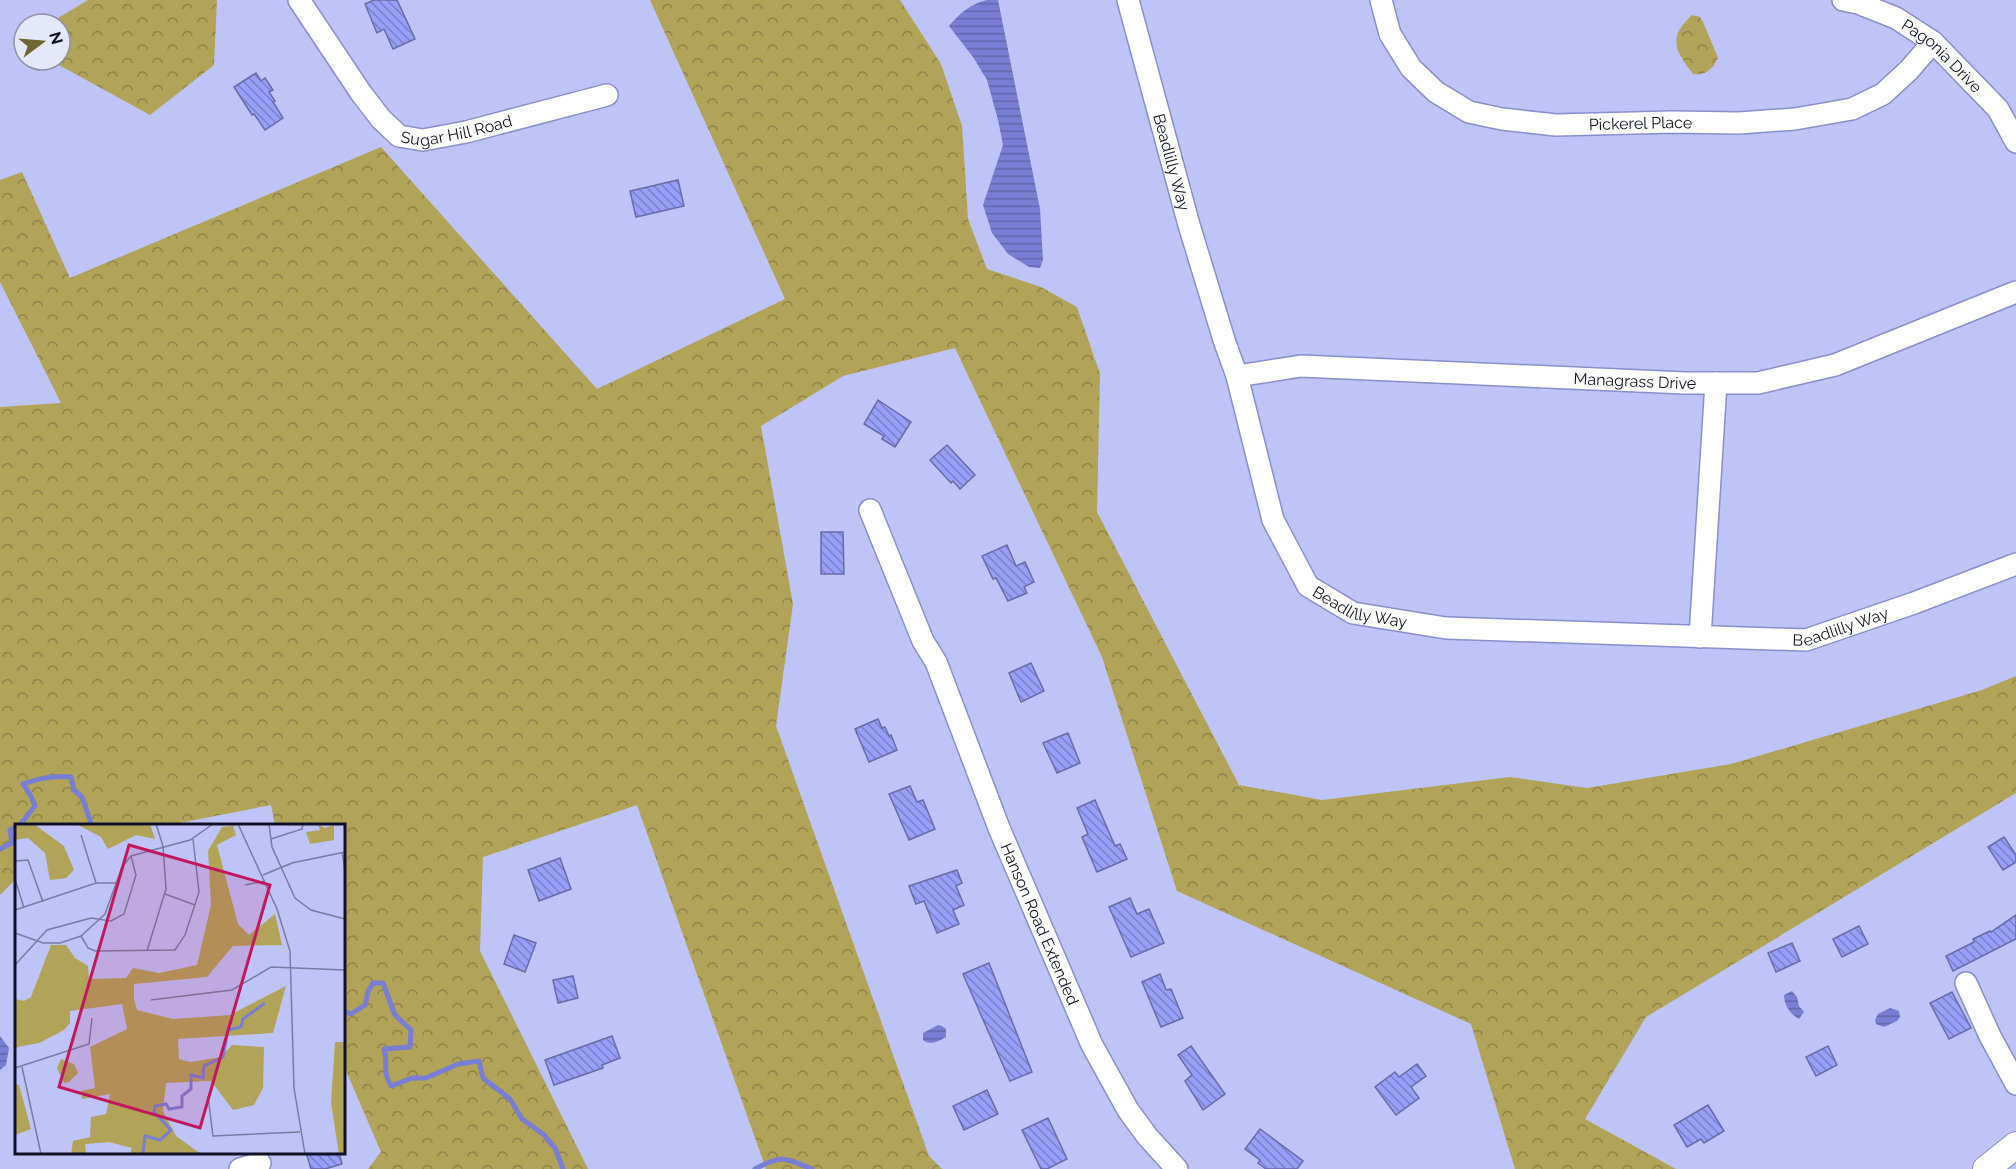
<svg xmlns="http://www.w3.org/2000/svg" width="2016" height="1169" font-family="Raleway,sans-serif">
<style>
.forest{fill:url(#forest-crowns)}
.water{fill:url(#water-rules)}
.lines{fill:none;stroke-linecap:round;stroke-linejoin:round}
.stream{stroke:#787ed3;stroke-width:5}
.building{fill:url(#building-back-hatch);stroke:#676ca5;stroke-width:1.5}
.minor-casing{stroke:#888fcb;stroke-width:24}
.major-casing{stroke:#888fcb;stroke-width:28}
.minor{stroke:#fff;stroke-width:21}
.major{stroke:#fff;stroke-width:26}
.labels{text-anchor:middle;stroke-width:4.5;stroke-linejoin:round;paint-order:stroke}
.street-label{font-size:16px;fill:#101127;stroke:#e5e8fb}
.inset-river{fill:none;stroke:#787ed3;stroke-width:3}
.inset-road{fill:none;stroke:#787ca4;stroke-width:1.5}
.view{fill:#c2185b;fill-opacity:0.15;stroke:#c2185b;stroke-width:3}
.inset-edge{fill:none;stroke:#101127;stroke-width:3}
</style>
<defs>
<pattern id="forest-crowns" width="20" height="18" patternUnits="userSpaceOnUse" patternTransform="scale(1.5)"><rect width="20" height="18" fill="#b1a358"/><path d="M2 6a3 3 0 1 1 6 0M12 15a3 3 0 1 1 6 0" fill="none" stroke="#8f8349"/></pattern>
<pattern id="water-rules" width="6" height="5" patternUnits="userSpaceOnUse" patternTransform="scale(1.5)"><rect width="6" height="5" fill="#787ed3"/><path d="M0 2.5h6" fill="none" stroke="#6166ab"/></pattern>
<pattern id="building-back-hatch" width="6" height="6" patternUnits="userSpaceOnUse" patternTransform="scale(1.5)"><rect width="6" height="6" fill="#979ff8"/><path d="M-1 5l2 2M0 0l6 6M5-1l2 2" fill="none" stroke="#7a80c9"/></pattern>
</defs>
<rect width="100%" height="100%" fill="#bec4f7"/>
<!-- forest -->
<g class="forest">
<path d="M88,0h129l-3,65 -64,50 -91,-50 -1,-5h2v-36h-12z"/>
<path d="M650,0h250l41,64 21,62 6,93 19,50 54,18 36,20 23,67 -3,138 142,273 83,15 188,-23 77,11 144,-24 251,-74 34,-14v117l-370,224 -61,102 91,50h-161l-44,-145 -294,-133 -75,-234 -147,-309 -112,28 -82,50 32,178 -17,122 153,430 13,13h-176l-129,-364 -154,52 -3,94 108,218h-220l13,-17 -37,-86v-240l-69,-1 -4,-20 -102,20 -153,1v53l-16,16v-488l61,-4 -61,-121v-102l22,-8 48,106 311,-131 216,242 188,-90z"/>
<path d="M1692,15l8,2 3,5 15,36c-5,11 -13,18 -25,16 -19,-25 -25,-37 -1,-59z"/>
</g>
<!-- water -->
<g class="water">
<path d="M987,0h11l42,209 3,51 -3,8 -11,-1 -21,-13 -16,-21 -9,-28 20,-60 -5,-25 -11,-40 -14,-23 -24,-31c11,-13 21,-22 38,-26z"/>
<path d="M1792,991l5,6 2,9 5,6 -5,7c-9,-5 -15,-14 -15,-24z"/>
<path d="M1890,1008l9,3 1,6 -3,4 -13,6 -8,-3 -1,-4 3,-6z"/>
<path d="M938,1025l4,1 4,3v8c-7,4 -16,9 -23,3v-7z"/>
<path d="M0,1036l9,12 -3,17 -6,5z"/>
</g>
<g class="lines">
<!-- stream -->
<g class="stream">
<path d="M19,826l16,-20 -4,-10 -8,-12c16,-6 31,-9 48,-7l3,13 8,7 10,29"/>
<path d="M0,849l12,-6 -2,-13 6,-3"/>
<path d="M344,1011l7,3 14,-9 3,-13 5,-9h10l12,32 16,15 -1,17 -26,2c5,16 -3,20 7,37l21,-8h14l32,-14 21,-3 4,17 27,21 12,20 21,15 12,14 8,21"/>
<path d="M755,1169c28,-15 29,-11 57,0"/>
</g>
</g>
<!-- building -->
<g class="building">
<path d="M374,0h23l18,39 -22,10 -9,-20 -7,4 -12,-29z"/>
<path d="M256,73l5,8 4,-3 8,12 -4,2 6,9 -2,1 10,16 -18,12 -11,-16 -2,1 -18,-28z"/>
<path d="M678,180l6,26 -48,11 -6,-26z"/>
<path d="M878,400l33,22 -16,25 -13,-8 2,-3 -20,-12z"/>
<path d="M947,445l28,30 -15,14 -7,-8 -2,2 -21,-23z"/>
<path d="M821,532h22l1,42h-23z"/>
<path d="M1007,545l9,21 9,-4 9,20 -10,5 3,6 -19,8 -12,-23 -3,1 -11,-23z"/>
<path d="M1031,663l13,28 -23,11 -12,-29z"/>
<path d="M878,719l4,9 3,-1 4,9 2,-1 6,15 -28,12 -14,-33z"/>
<path d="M1068,733l12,30 -23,10 -14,-30z"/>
<path d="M910,786l7,16 6,-2 12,29 -26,11 -20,-46z"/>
<path d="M1095,800l20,46 5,-2 7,15 -30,13 -15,-35 6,-3 -11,-26z"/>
<path d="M2004,837l12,18v7l-13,8 -15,-23z"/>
<path d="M560,858l11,31 -32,12 -11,-31z"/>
<path d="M957,870l5,13 -6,3 8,19 -11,5 6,14 -22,9 -13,-32 -8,3 -7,-18z"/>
<path d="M1130,898l7,16 12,-5 15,34 -33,14 -22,-50z"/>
<path d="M2016,915v24l-63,32 -7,-15 28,-14 -1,-3 17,-8 1,1z"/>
<path d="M1859,926l9,18 -26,13 -9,-18z"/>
<path d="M514,935l22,8 -11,29 -21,-8z"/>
<path d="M1792,943l8,18 -24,11 -8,-19z"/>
<path d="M989,963l43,109 -22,9 -47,-107z"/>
<path d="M1160,974l6,16 5,-1 12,29 -22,9 -19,-45z"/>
<path d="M573,976l5,22 -20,5 -5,-23z"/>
<path d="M1952,992l19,36 -22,11 -19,-36z"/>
<path d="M612,1036l8,22 -18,7 1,3 -49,17 -9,-25z"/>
<path d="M1191,1046l34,48 -22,16 -18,-29 7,-6 -14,-20z"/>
<path d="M1828,1046l9,19 -21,11 -10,-19z"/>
<path d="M1417,1064l9,12 -15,11 8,11 -23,17 -21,-28 20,-15 4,5z"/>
<path d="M987,1090l11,24 -34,16 -11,-24z"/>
<path d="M1708,1105l16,26 -20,12 -3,-4 -14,8 -13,-22z"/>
<path d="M1048,1118l19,41 -20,10h-6l-19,-39z"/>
<path d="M1260,1129l43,32 -6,8h-31l-8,-6 2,-3 -15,-11z"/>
<path d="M306,1152h33l3,12 -17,5h-14z"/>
</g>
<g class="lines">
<!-- minor casing -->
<g class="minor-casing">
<g id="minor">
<path id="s1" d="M299,0l62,93 20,26 18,17 24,4 43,-8 141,-37"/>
<path id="s2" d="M1128,0l61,225 36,118 12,33 36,144 35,66 45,27 93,15 360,12 108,-37 102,-39"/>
<path id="s3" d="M1381,0l9,34 21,34 25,24 33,20 33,7 54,6 116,-3 67,1 56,-4 57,-10 31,-15 26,-24 24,-28"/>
<path id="s4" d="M1843,0l15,3 38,15 37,24 65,67 18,33"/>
<path id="s5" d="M1237,376l64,-10 384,17h73l77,-18 181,-73"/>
<path id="s6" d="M870,510l53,131 13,21 63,166 93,217 36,65 19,26 30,33"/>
<path d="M1700,637l16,-254"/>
<path d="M1966,983l24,53 26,48"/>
<path d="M240,1169l20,-6"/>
</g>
</g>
<!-- major casing -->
<g class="major-casing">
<path id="major" d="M1986,1169l30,-24"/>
</g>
<!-- minor -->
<use href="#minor" class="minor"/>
<!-- major -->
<use href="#major" class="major"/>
</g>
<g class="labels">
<!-- street labels -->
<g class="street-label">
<text dy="6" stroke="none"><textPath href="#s4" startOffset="116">Pagonia Drive</textPath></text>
<text dy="6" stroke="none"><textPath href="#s3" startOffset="321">Pickerel Place</textPath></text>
<text dy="6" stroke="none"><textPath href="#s1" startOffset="228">Sugar Hill Road</textPath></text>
<text dy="6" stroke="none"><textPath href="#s2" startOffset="168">Beadlilly Way</textPath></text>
<text dy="6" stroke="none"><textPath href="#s5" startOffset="399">Managrass Drive</textPath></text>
<text dy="6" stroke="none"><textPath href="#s2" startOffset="672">Beadlilly Way</textPath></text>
<text dy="6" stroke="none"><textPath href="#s2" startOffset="1158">Beadlilly Way</textPath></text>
<text dy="6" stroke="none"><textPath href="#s6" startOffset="448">Hanson Road Extended</textPath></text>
</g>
</g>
<!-- overview -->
<g transform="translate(15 824)">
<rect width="330" height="330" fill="#bec4f7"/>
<path d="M303,0l7,4 9,-3v15l-24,4 -4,-12 14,-2z" fill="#b1a358"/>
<path d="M0,0h19l30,22 10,24 -8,8 -16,2 -5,-27 -17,-15 -13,2zM61,0h74l5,15 -19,-4 -28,14 -7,-12zM218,2l3,9 -19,10 21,79 11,11 26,-21 7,31 -49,1 -26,31 -73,7v15l3,11 36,9 57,-4 56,-29 -13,47 -95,6 1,20 11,3 31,-5 11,-12 32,2 -1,41 -9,17 -21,5 -22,-29 -45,2 -3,28 13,25 25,18h-71l2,-6 -23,-6 -24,2 1,10h-15l2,-13 17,-4 1,-20 15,-3 4,-20 -28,5 -1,-8 14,-3 -5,-41 37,-18 -5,-25 -52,7v12l-6,7 -25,13 -22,4 -2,4v-52l9,2 7,-4 20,-52h15l9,13 13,8 1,13 37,-1 7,-10 26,5 38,-8 14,-60 -3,-54 14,-24zM320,218h10v112h-6l-8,-51zM46,235l13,5 4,9 -9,9 -5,1 -7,-15zM0,260l4,1 12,44 -16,6z" fill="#b1a358"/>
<path class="inset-river" d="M128,330l2,-18 15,4 11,-10 -17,-18 1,-6 11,-2 3,5 13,-2v-11l9,-7v-14l12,3 1,-12 19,-9 5,-27 13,-3 2,-8 22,-16"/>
<path class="inset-road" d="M223,0l39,85 13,42 4,137 11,66M254,0l3,23 23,51 16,12 34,9M66,11l15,48M256,15l31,-10 1,-5M327,28l3,18M0,37l13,-1 15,42M248,51l29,-12 53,-11M0,55l9,29M230,61l20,-4M150,70l30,11M0,86l81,-27h20M0,109l28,10h17l21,-7 24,-22 17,-47 9,-11 59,-16 23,-16M66,112l7,12 7,3 80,-1 10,-15 14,-43 -6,-53M132,127l19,-62 -3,-43 -7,-22M0,141l32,-35 44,-12 20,3 13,-7 12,-39 -5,-19M136,176l81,-10 39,-23 74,3M7,243l19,87M0,244l74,-24 3,-26M193,272l5,40 87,-4"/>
<path class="view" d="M114,21l141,40 -70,243 -141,-41z"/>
<rect width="330" height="330" class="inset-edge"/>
</g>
<!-- north arrow -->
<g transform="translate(42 42) rotate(74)"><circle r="28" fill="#e5e8fb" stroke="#9092a6" stroke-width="1.5"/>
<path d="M0-4.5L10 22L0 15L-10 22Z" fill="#706633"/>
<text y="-9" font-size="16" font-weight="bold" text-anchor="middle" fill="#101127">N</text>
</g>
</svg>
